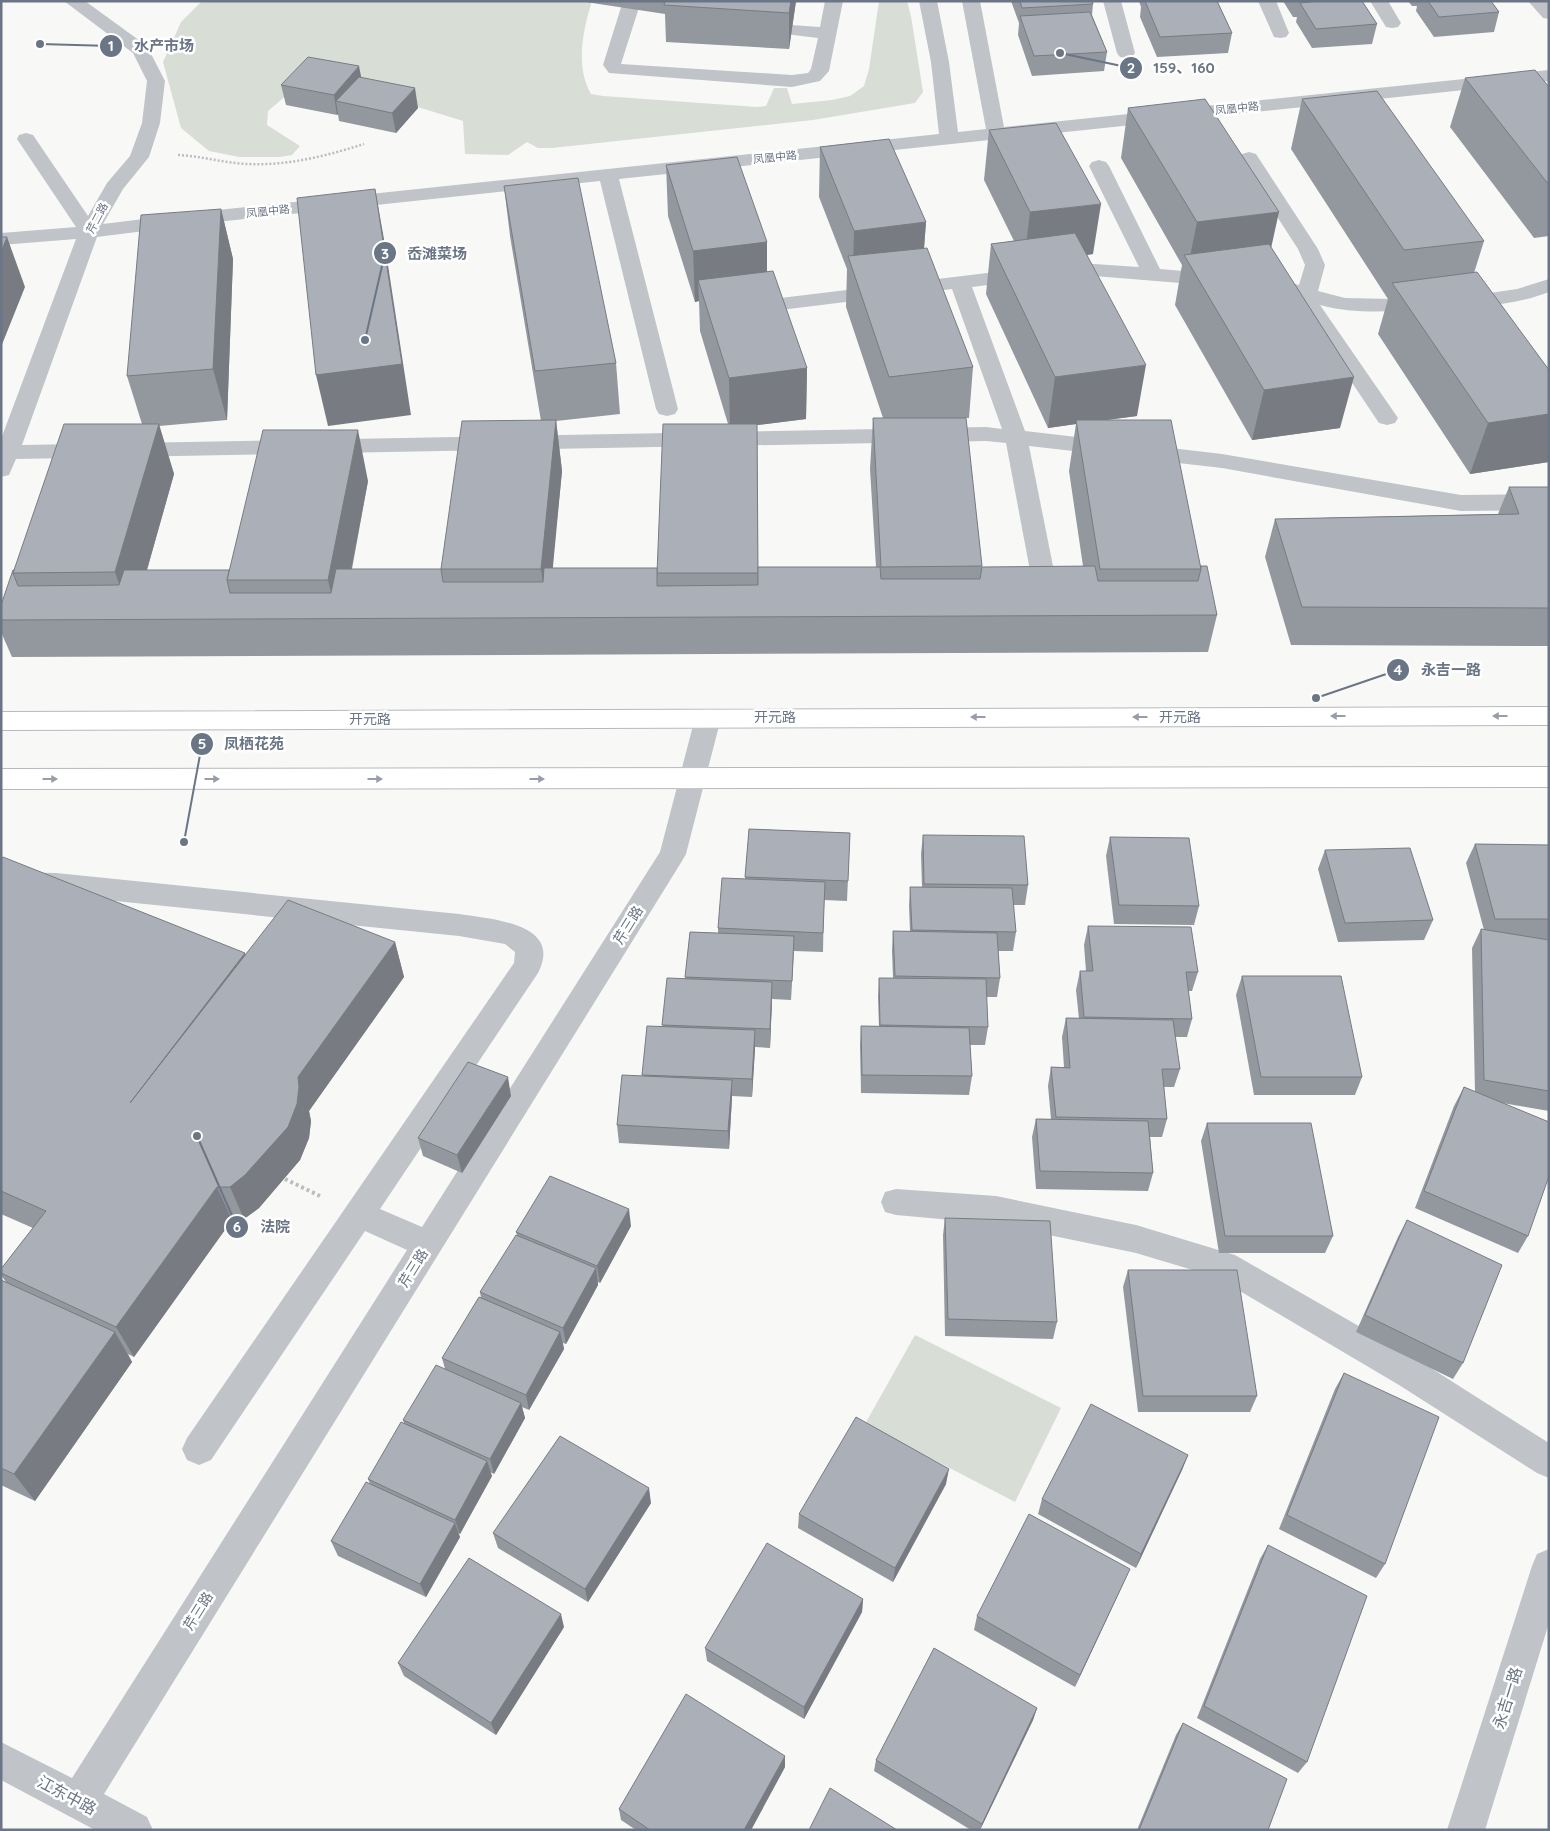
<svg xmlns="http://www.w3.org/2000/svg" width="1550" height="1831" font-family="Quicksand,'Noto Sans SC',sans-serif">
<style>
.green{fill:#d8ddd6}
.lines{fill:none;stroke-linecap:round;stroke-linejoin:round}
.major-casing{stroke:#b6b9be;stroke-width:2}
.path-far1{stroke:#bbbdc0;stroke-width:2.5;stroke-dasharray:2 2;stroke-linecap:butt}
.path{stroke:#bbbdc0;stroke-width:4;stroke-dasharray:3 3;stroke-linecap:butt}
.minor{fill:#c0c3c8;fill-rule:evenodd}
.major{fill:#fff;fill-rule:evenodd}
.wall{fill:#93979e}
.shaded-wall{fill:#787b81}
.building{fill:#abb0b8;stroke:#787b81}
.oneway{fill:#979eaa}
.labels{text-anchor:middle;stroke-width:5;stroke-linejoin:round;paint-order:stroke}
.far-street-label{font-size:11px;fill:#6a7585;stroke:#fff}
.street-label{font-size:14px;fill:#6a7585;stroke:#fff}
.near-street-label{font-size:16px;fill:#6a7585;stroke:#fff}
.leader{fill:none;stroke:#6a7585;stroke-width:2}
.callout-dot{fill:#6a7585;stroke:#fff;stroke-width:2}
.mark-label{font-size:15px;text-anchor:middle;font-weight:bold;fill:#fff}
.callout-label{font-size:15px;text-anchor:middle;font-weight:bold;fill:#6a7585;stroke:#fff;stroke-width:5;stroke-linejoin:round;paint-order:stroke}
</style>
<rect width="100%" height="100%" fill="#f8f9f7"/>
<!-- green -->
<g class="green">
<path d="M202,1h390c-9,29 -17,65 -1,93l12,2 154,11 9,-1 8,-18h13l5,16 40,-4 18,-4 14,-10 5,-17 10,-68h28l4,15 12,76 -8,11 -102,17 -261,28h-14l-11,-6 -19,13 -43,-1 -2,-33 -152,-47 -43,37 -1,14 33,21 -8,9 -12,2h-41l-30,-6 -28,-23 -18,-66 18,-40z"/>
<path d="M915,1335l146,73 -46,94 -150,-78z"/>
</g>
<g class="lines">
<!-- major casing -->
<g class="major-casing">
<g id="major">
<path d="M1549,707v18l-1548,5v-18z"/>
<path d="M1549,767v20l-1548,2v-20z"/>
</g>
</g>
<!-- path-far1 -->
<path class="path-far1" d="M178,155c23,1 46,8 69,9 40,2 79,-8 117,-20"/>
<!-- path -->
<path class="path" d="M285,1179l35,17"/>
<!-- minor -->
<g class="minor">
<path d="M64,1h21l62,45 18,35 -5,42 -11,34 -26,32 -20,35 105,-13 731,-77 -8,-72 -12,-61h18l12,61 9,70 28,-3 -24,-128h18l24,126 545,-57v11l-930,98 59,230 -3,5 -8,2 -8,-2 -3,-5 -56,-228 -392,42 -111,14 -75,208 964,-18 16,2 -50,-140 -204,25 -7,-2 -3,-4 3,-4 7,-2 305,-37 41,-1 45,3 -50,-101 3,-4 7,-2 7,2 3,4 51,103 58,5 7,2 3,4 -3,4 -7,2 -124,-10 -41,1 -81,10 53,144 197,23 239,41 88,-1v16l-88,1 -239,-43 -193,-22 26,130 -4,6 -8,2 -8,-2 -4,-6 -25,-133 -20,-2 -970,18 -7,16 -8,2v-38l75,-200 -75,6v-12l75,-6 -59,-88 2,-4 7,-2 7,2 55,81 19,-33 23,-27 12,-33 5,-42 -14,-28z"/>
<path d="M623,1h18l-20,63 171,11 16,-2 3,-4 7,-31 -33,-4 -3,-4 3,-4 6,-1 29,2 5,-26h18l-14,70 -9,10 -28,6 -183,-14 -6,-8z"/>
<path d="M1103,1h18l14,52 -3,4 -6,1 -6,-1 -3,-4z"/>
<path d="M1258,1h18l13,32 -3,4 -6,1 -6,-1z"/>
<path d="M1370,1h18l13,22 -3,4 -6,1 -6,-1z"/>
<path d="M1528,1h19l2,2v16l-6,-1z"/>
<path d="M1249,152l7,2 62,95 7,16 -7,26 27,7 48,1 97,-6 27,-4 32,-10v13c-38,15 -78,15 -118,17 -37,2 -74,6 -111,-4l78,113 -3,5 -8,2 -8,-2 -79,-118 -2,-7 -42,-11 -3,-4 3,-4 7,-2 9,1 27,7 6,-20 -7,-16 -59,-91 3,-4z"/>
<path d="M708,709l9,2 4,7 -35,136 -4,7 -578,933 43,23 6,13h-58l-94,-50v-38l71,36 335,-528 -42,-19 -154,229 -12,5 -12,-5 -5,-11 5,-11 327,-475 1,-11 -10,-8 -46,-8 -403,-41 -46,-1 -9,2v-22l9,-2 46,1 403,41c31,5 105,9 79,59l-158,236 42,18 238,-375 35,-134 4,-7z"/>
<path d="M896,1189l100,7 140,29 99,30 188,108 126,80v35l-12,-5 -138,-88 -183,-108 -80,-24 -140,-29 -100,-9 -11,-3 -4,-10 4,-10z"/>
<path d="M1549,1549v74l-64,207h-38l85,-264 5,-12z"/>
</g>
<!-- major -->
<use href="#major" class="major"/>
</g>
<!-- wall -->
<g class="wall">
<path d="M579,1h217l-7,48 -123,-7 -1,-28z"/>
<path d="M1011,1h81l1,3 -1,11 15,37 -3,19 -72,5 -14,-41 1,-12z"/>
<path d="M1139,1h78l15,32 -4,20 -71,4 -17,-40 1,-10z"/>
<path d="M1283,1h79l15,23 -5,20 -60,4 -16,-26 1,-5h-4z"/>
<path d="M1408,1h83l8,11 -5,20 -60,5 -18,-26 1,-5h-5z"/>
<path d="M361,77l57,31 -22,25 -57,-12 -1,-7 -1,1 -51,-10 -5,-20z"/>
<path d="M1465,78l84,9v149l-15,2 -84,-111z"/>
<path d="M1302,99l182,142 -10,32 75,97v92l-79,12 -92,-140 10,-35 -97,-150z"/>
<path d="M1128,108l143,140 69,180 -88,12 -77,-135 7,-40 -61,-107z"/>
<path d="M989,130l104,124 -6,1 50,161 -32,4 96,146 16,49 -9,37 -1196,5 -11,-25v-27l13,-35 128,-146 -15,-48 94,-167 12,50 -6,161 -68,6 15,48 -27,96h82l139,-89 -16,88h89l100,-148 -31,-185 -6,-50 112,177 4,51 -64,7 6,50 -10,97h105l71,-144 -28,-93 -1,-30 -4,1 -27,-86 -2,-51 101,77v30l40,96 -1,51 -49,6 1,142h118l-6,-98 3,-51h10l-37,-111 1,-38 -28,-72 1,-50 106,75 -2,27 49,118 -4,51h-3l16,149 101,-1 -14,-95 7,-47 -28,4 -62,-134 5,-50 23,-3 -30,-61z"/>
<path d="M1509,487h40v159l-258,-1 -26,-88 10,-38 223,-5z"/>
<path d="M749,829l101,4 -3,68 -23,-1 -1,52 -29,-1 -3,49 -19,-1 -2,49 -15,-1 -3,50 -20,-1 -3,53 -110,-6 -2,-18 25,-49 21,-50 -1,-1 23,-46 5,-47 28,1v-5l27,-49z"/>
<path d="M923,835l105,50 -3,20h-12l3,27 -3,19h-15l2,27 -3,19h-11l2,30 -3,18h-15l2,31 -3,19 -108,-2 -1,-48 1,-19 18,1 -1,-30 1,-19 14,1 -1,-29 1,-19h17l-1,-25 1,-19h12l-1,-33z"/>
<path d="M1110,837l89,69 -5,19 -80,-1 -8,-68z"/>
<path d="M1475,844l74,1v94h-9l9,1v171l-47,-8 26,133 -10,17 -103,-45 39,-102 10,-19 11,5 -3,-144 9,-19 3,1 -18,-67z"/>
<path d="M1325,850l108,70 -9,20 -86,2 -20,-73z"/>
<path d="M1,860l244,95 150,-13 9,35 -95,134 2,10 -2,17 -9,22 -41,48 -15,11 -12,1 -98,137 -6,-3 4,8 -97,139 -34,-16v-205l5,2 -5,-7v-6l32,-41 -32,-14z"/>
<path d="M1088,926l110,46 -6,19h-4l4,28 -5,18h-12l5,32 -6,18h-10l3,32 -5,18h-12l3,36 -5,18 -112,-2 -4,-52 4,-18h15l-3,-33 3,-19h13l-2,-30 4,-19 13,1 -3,-29 4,-19h6l-2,-26z"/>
<path d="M1242,976l120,101 -7,18h-101l-18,-100z"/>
<path d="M511,1096l-49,77 -39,-17 -5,-18z"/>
<path d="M1207,1123l126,113 -8,17h-106l-18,-112z"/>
<path d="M945,1218l112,104 -4,17 -108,-3 -2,-101z"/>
<path d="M1407,1220l56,143 -10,16 -97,-47 42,-95z"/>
<path d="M631,1226l-31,57 -2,-1v3l-32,59 -3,-1 1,6 -35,61 -7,-3 3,11 -31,56 -4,-2 2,4 -32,58 -2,-1 2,4 -34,60 -88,-41 -7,-15 39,-57 -2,-5 36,-56 -1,-3 42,-51 -3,-11 39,-60 -1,-6 37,-57 -1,-3z"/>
<path d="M1128,1270l129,126 -7,16h-112l-15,-125z"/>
<path d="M1344,1373l41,191 -9,14 -97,-49 56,-140z"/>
<path d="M1188,1455l-6,15 -46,98 -98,-54 4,-15z"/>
<path d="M946,1484l-53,98 -95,-54 1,-14z"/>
<path d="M651,1503l-63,99 -90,-54 -5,-15z"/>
<path d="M1268,1545l39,217 -9,11 -101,-55 63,-159z"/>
<path d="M1124,1582l-49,105 -101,-57 3,-14z"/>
<path d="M863,1599l-1,13 -58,107 -97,-58 -2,-13z"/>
<path d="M564,1627l-68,108 -92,-59 -6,-13z"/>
<path d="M1037,1708l-4,12 -53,110h-9l-97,-59 2,-11z"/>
<path d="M1183,1723l85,107h-131l39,-95z"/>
<path d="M785,1767l-34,63h-115l-15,-10 -2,-11z"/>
</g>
<!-- shaded-wall -->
<g class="shaded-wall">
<path d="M791,1h5l-7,48v-36z"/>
<path d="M359,66l4,20 -27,15 2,13 -1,1 -3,-20z"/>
<path d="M415,88l3,20 -22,25 -4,-20z"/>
<path d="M375,189l9,50 27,176 -83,11 -12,-51z"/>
<path d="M1101,204l-8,50 -69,9 6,-51z"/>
<path d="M221,209l12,50 -6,161 -14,-51z"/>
<path d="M1279,212l-11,50h-79l8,-40z"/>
<path d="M926,222l-4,51 -69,-3 1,-39z"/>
<path d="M7,237l18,50 -24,60v-95z"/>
<path d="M767,242v51l-69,-13 1,21 -4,1 -2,-51z"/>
<path d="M1146,365l-9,51 -60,8 -1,-4v4l-28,4 7,-51z"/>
<path d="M807,368l-1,51 -49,6 1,198v-50l-28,-145 -1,-50z"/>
<path d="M1354,377l-14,51 -88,12 12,-50z"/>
<path d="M1549,414v48l-79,12 18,-51z"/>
<path d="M556,420l6,51 -14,148 -7,-50z"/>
<path d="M159,424l15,50 -41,145h-2l-16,-47z"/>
<path d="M358,430l10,51 -26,137h-5l-9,-38z"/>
<path d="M395,942l9,35 -95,134 2,10 -2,17 -9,22 -41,48 -15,11 -14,-32 68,-110z"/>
<path d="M245,953l12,35 -127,115z"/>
<path d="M772,982v19l-2,47v-19z"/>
<path d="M755,1030v19l-3,48v-18z"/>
<path d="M508,1077l3,19 -49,77 -5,-18z"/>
<path d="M732,1080v18l-3,51 -1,-18z"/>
<path d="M217,1187l15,33 -98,137 -18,-30z"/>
<path d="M629,1209l2,17 -31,57 -3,-17z"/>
<path d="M596,1268l2,17 -32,59 -3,-16z"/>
<path d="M115,1332l17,30 -97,139 -21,-27z"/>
<path d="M560,1332l4,17 -35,61 -3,-15z"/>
<path d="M521,1403l4,15 -31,56 -4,-15z"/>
<path d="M1188,1455l-6,15 -46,98 5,-14z"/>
<path d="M487,1461l5,15 -32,58 -5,-14z"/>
<path d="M949,1469l-3,15 -53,98 2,-14z"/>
<path d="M649,1488l2,15 -63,99 -3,-13z"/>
<path d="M455,1523l5,14 -34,60 -6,-13z"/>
<path d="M1130,1569l-6,13 -49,105 5,-12z"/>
<path d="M863,1599l-1,13 -58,107v-12z"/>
<path d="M561,1614l3,13 -68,108 -5,-12z"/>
<path d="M1037,1708l-4,12 -53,110 2,-6z"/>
<path d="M785,1756v11l-34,63h-7z"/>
</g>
<!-- building -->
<g class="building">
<path d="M665,1h126l-2,12 -125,-8z"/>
<path d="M1020,1h72l1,3 -71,4z"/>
<path d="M1145,1h72l15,32 -72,4z"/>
<path d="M1319,1h43l15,23 -61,5 -16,-26z"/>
<path d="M1428,1h63l8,11 -60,5z"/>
<path d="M1090,12l17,40 -73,4 -14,-40z"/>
<path d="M308,57l51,9 -25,29 -53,-10z"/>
<path d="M1535,70l14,17v98l-84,-107z"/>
<path d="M359,77l56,11 -23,25 -56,-12z"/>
<path d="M1377,91l107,150 -80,9 -102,-151z"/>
<path d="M1205,99l74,113 -82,10 -69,-114z"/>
<path d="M1056,123l45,81 -71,8 -41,-82z"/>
<path d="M889,139l37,83 -72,9 -34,-84z"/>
<path d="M737,157l30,85 -74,9 -27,-86z"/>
<path d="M578,178l38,185 -81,8 -31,-185z"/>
<path d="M375,189l27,175 -86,11 -19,-177z"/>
<path d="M221,209l-8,160 -86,7 14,-161z"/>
<path d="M1075,233l71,132 -91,12 -64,-133z"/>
<path d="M1,237h6l-6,15z"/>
<path d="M1269,244l85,133 -90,13 -80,-135z"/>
<path d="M927,248l46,119 -84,10 -41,-121z"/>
<path d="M773,271l34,97 -78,10 -31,-98z"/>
<path d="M1477,272l72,98v44l-61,9 -96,-140z"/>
<path d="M873,418h93l16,148 -101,1z"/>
<path d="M556,420l-15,149h-100l21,-148z"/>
<path d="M1076,420h95l30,149h-101z"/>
<path d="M64,424h95l-44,148 -102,1z"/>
<path d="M663,424h94l1,149h-101z"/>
<path d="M263,430h95l-30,150h-101z"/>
<path d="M1509,487h40v121l-247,-1 -27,-88 244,-5z"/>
<path d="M1095,566l3,15h100l3,-12v-3h6l10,49 -1216,5v-15l12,-35h1l-1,3 5,13 101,-1 5,-15h105l-2,10 3,13h101l5,-24h105l2,13h100l1,-14h113v18l101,-1v-18h122l1,12h99l2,-12z"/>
<path d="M749,829l101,4 -2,48 -103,-4z"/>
<path d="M923,835l101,1 4,49 -104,-1z"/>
<path d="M1110,837l79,1 10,68 -80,-1z"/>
<path d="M1475,844l74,1v74h-54z"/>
<path d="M1410,848l23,72 -88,3 -20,-73z"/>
<path d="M3,857l242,96 -115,150 158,-203 107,42 -97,135 1,10 -2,17 -9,23 -43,48 -15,12h-13l-101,140 -115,-54v-4l45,-58 -45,-20v-331z"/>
<path d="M722,878l103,4 -2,51 -105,-5z"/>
<path d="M910,887l102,1 4,44 -104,-2z"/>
<path d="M1088,926l103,1 7,45h-12l6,47 -108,-2 -4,-46h13z"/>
<path d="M1481,929l68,11v151l-65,-11z"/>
<path d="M893,931l104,2 3,45 -105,-2z"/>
<path d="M690,932l104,4 -2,45 -107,-4z"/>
<path d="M1242,976h99l21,101h-101z"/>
<path d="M667,978l105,4 -2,47 -108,-4z"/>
<path d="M879,978l107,1 2,48 -108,-2z"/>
<path d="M1066,1018l107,2 7,49h-18l5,50 -111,-2 -5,-50 19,1z"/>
<path d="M647,1026l108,4 -3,49 -110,-4z"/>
<path d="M861,1026l108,2 3,48 -110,-1z"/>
<path d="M468,1062l40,15 -51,78 -39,-17z"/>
<path d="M622,1075l110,5 -4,51 -111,-6z"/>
<path d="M1464,1087l85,35v54l-21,60 -104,-45z"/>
<path d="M1036,1119l112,2 5,52 -113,-2z"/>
<path d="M1207,1123h104l22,113h-108z"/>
<path d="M550,1176l79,33 -32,57 -81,-34z"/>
<path d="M945,1218l105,3 7,101 -109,-3z"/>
<path d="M1407,1220l95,45 -39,98 -98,-48z"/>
<path d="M516,1235l80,33 -33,60 -83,-36z"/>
<path d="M1128,1270h109l20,126h-114z"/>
<path d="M1,1280l114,52 -101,142 -13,-6z"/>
<path d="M479,1297l81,35 -34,63 -84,-37z"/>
<path d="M436,1365l85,38 -31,56 -87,-39z"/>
<path d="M1344,1373l95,44 -54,147 -98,-49z"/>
<path d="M1091,1404l97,51 -47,99 -99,-55z"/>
<path d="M856,1417l93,52 -54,99 -96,-54z"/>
<path d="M401,1422l86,39 -32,59 -87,-41z"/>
<path d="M560,1436l89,52 -64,101 -92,-56z"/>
<path d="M366,1482l89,41 -35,61 -89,-43z"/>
<path d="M1029,1514l101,55 -50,106 -103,-59z"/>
<path d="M767,1543l96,56 -59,108 -99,-59z"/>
<path d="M1268,1545l99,51 -60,166 -103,-56z"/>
<path d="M469,1558l92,56 -70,109 -93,-60z"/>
<path d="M934,1648l103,60 -55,116 -106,-64z"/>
<path d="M686,1694l99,62 -41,74h-94l-31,-21z"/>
<path d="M1183,1723l104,56 -19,51h-129z"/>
<path d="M830,1788l67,42h-88z"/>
</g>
<!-- one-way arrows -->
<defs><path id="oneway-solid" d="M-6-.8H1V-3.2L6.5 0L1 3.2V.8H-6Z" transform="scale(1.25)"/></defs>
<g class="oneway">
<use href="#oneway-solid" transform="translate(1338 716) rotate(180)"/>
<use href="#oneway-solid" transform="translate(1500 716) rotate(180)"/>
<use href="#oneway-solid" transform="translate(978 717) rotate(180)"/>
<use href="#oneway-solid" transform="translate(1140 717) rotate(180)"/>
<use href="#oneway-solid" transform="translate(50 779)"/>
<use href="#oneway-solid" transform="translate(212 779)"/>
<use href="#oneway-solid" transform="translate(375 779)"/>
<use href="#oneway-solid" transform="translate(537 779)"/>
</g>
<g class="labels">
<!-- far-street labels -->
<g class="far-street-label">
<text transform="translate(1237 108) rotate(-6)" y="4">凤凰中路</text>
<text transform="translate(775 157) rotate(-6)" y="4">凤凰中路</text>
<text transform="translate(268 211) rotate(-6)" y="4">凤凰中路</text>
<text transform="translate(97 218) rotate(-62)" y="4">芹二路</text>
</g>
<!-- street labels -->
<g class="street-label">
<text x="775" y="722">开元路</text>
<text x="1180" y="722">开元路</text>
<text x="370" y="724">开元路</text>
<text transform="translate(628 925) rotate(-58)" y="5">芹三路</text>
<text transform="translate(413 1268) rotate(-58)" y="5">芹三路</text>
<text transform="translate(198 1611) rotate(-58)" y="5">芹三路</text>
</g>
<!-- near-street labels -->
<g class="near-street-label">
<text transform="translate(1507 1698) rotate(-73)" y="6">永吉一路</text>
<text transform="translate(67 1795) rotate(28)" y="6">江东中路</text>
</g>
</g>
<!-- callouts -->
<path class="leader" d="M40 44L111 46M1060 53L1131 68M365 340L385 253M1316 698L1398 670M184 842L202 744M197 1136L237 1227"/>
<g class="callout-dot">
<circle cx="40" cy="44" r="5"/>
<circle cx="1060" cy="53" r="5"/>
<circle cx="365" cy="340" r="5"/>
<circle cx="1316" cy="698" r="5"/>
<circle cx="184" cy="842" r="5"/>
<circle cx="197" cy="1136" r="5"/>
<circle cx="111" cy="46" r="12"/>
<circle cx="1131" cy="68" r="12"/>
<circle cx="385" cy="253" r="12"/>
<circle cx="1398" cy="670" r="12"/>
<circle cx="202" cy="744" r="12"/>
<circle cx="237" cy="1227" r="12"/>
</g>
<g class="mark-label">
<text x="111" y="51">1</text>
<text x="1131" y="73">2</text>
<text x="385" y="259">3</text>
<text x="1398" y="675">4</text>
<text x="202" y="749">5</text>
<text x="237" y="1232">6</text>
</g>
<g class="callout-label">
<text x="164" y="51">水产市场</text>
<text x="1184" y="73">159、160</text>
<text x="437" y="259">岙滩菜场</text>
<text x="1451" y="675">永吉一路</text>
<text x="254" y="749">凤栖花苑</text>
<text x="275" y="1232">法院</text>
</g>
<!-- border -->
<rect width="1550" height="1831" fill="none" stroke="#6a7585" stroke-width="5"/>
</svg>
